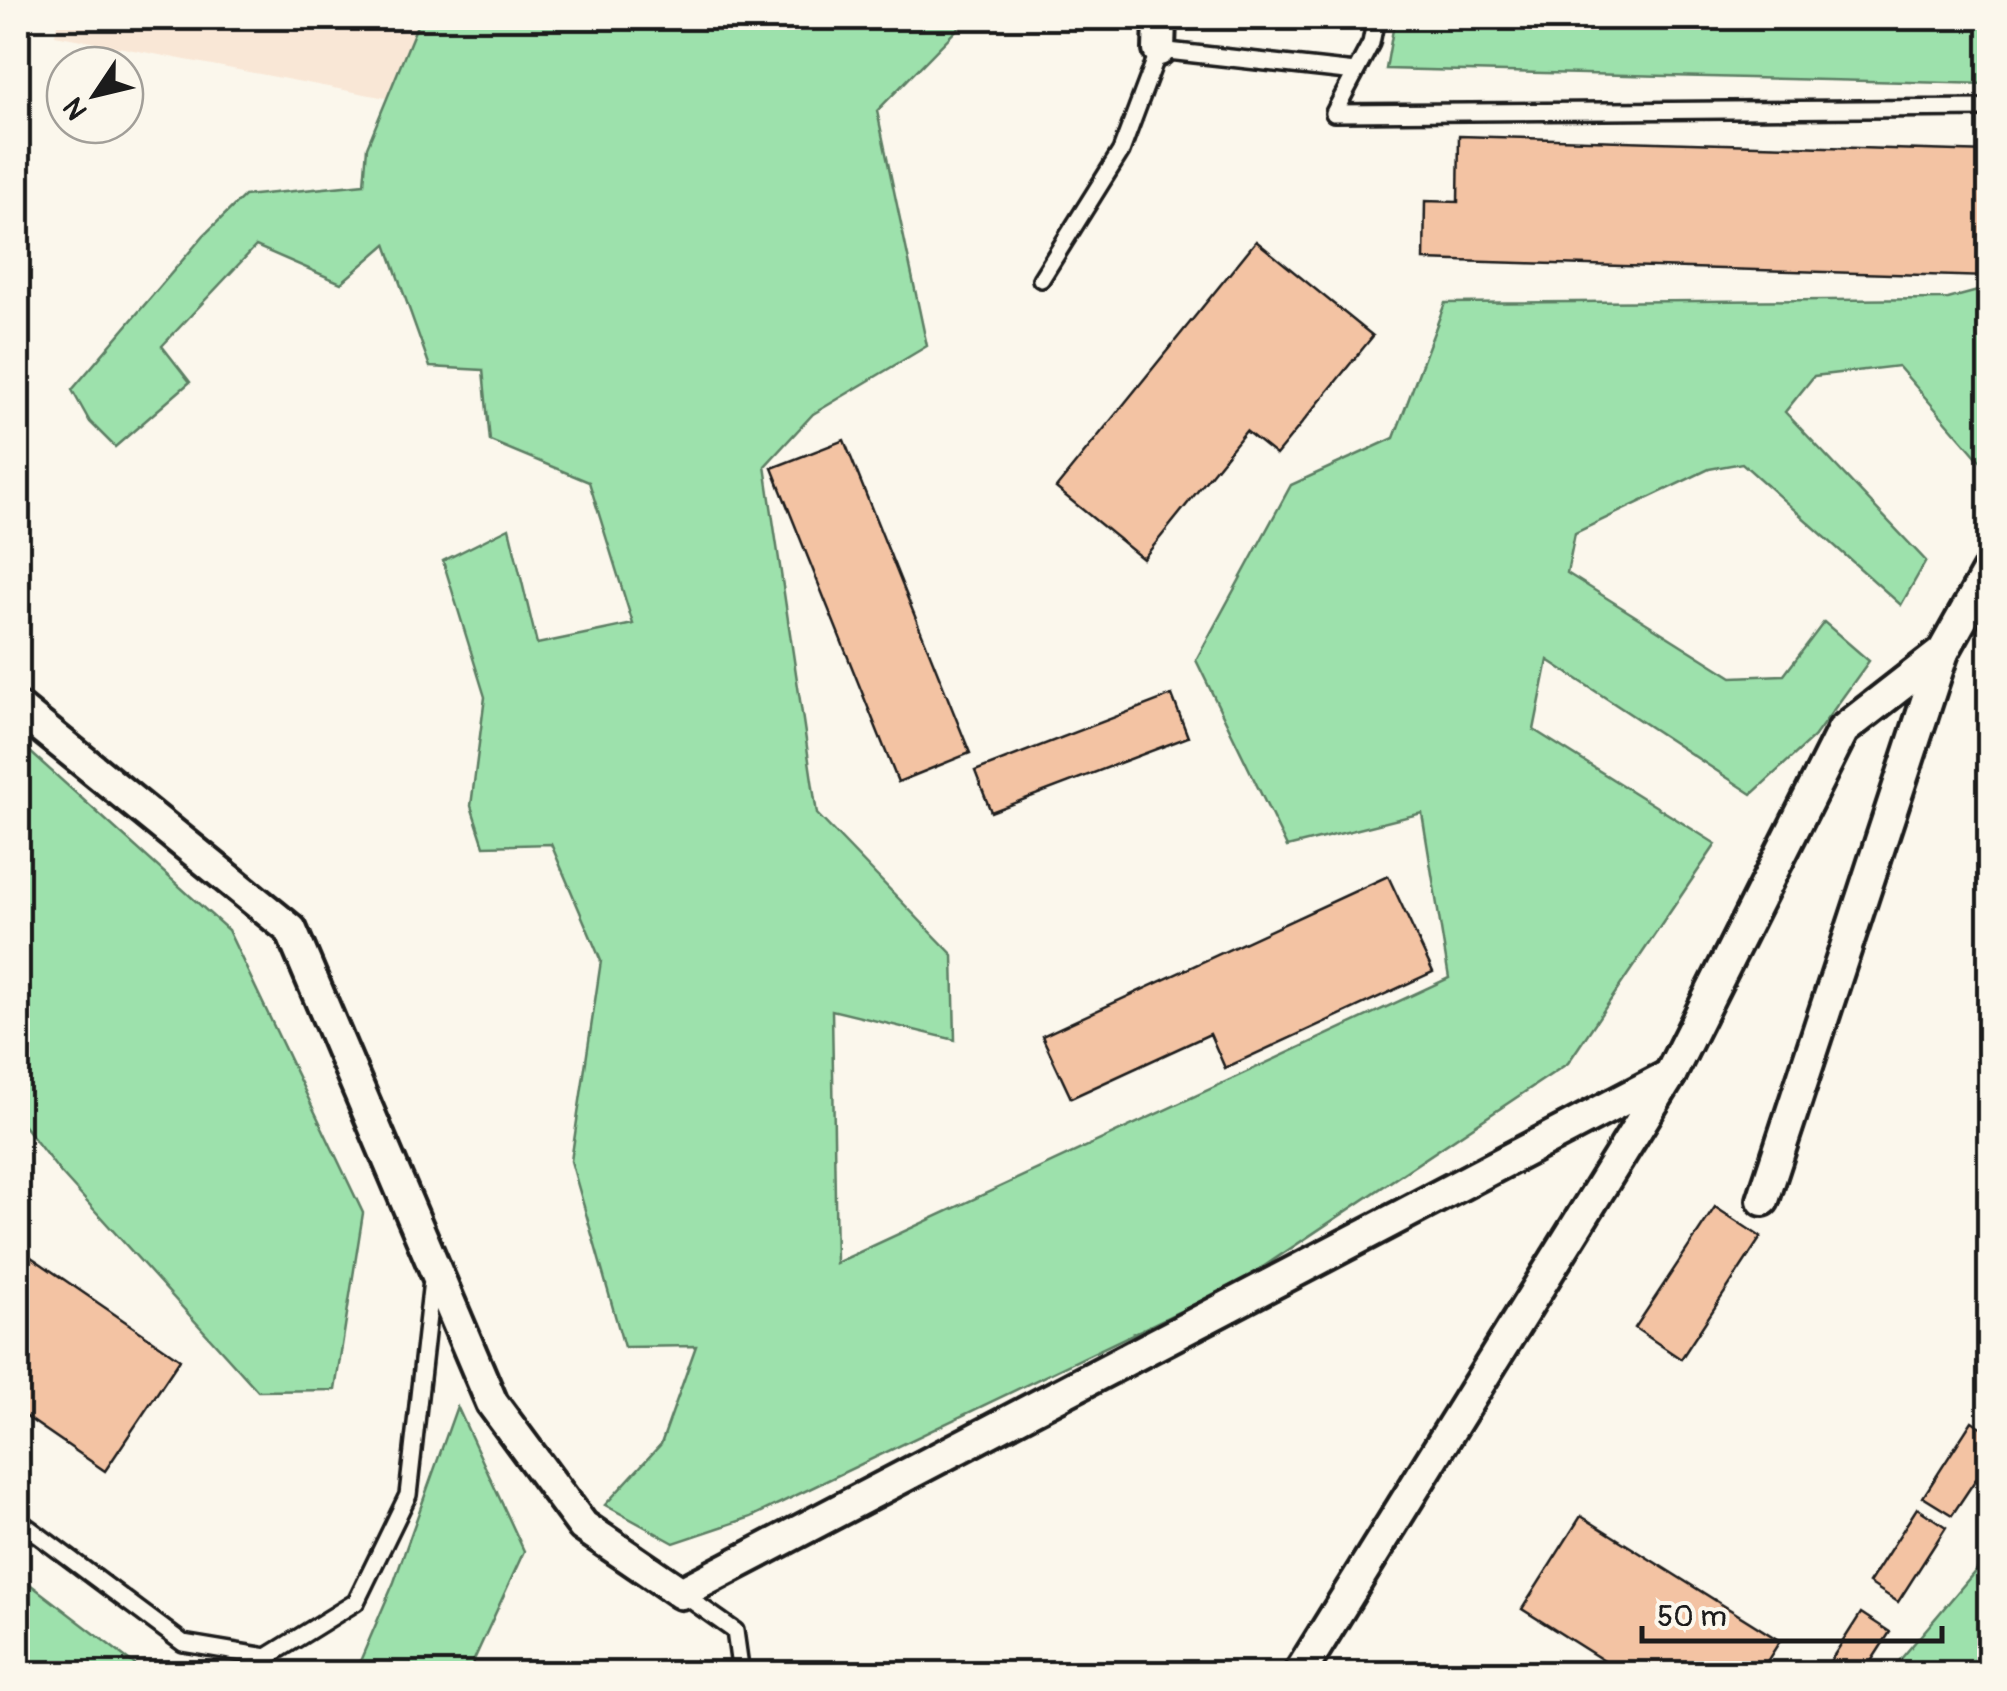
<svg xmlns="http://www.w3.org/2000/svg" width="2007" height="1691" font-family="Pangolin,sans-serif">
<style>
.built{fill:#f9e7d6}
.green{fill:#9de1ac;stroke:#5c7e64;stroke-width:2.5}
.building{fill:#f3c3a3;stroke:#1c1c1c;stroke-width:2.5}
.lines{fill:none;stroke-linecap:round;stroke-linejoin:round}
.lane-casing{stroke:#1c1c1c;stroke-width:22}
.street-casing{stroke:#1c1c1c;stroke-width:38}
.lane{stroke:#fbf7ec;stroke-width:15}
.street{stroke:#fbf7ec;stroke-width:30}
</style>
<rect width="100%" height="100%" fill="#fbf7ec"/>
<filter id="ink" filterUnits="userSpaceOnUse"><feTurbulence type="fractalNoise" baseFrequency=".01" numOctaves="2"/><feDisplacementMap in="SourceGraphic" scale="20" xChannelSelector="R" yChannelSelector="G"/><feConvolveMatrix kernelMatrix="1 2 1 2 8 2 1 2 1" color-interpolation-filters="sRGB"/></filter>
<g filter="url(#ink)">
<!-- built -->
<path class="built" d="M58,18h397l-64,81 -336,-64z"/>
<!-- green -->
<g class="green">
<path d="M420,18h548l-91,93 50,235 -114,68 -48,52 52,348 136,141 2,85 -123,-30 4,253 613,-285 -27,-165 -135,34 -91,-187 95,-175 103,-47 51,-135 503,-4 41,-11v183l-91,-105 -84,10 -29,36 141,149 -25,44 -159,-142 -33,6 -134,64 -8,40 165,104 52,-2 40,-53 45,39 -55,76 -62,57 -204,-134 -14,70 182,114 -148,219 -329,220 -488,234 -77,26 -69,-38 56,-61 35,-98 -72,1 -53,-186 30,-200 -50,-117 -67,2 -13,-40 14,-109 -42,-136 66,-33 28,116 96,-20 -44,-142 -99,-41 -7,-71 -53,-3 -44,-123 -45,39 -85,-37 -94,100 28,36 -75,65 -25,-25 -18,-32 132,-155 40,-39 120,-12 3,-37z"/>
<path d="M1395,18h594v66l-603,-15z"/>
<path d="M18,741l210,189 135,283 -28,177 -77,1 -198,-219 -42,-54z"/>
<path d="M457,1406l67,145 -56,122h-113l39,-91z"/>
<path d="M1989,1555v118h-100z"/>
<path d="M18,1575l128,98h-128z"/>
</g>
<!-- building -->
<g class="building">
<path d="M1459,136l531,16v125l-566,-17 1,-59 33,1z"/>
<path d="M1256,241l117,95 -97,119 -30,-24 -103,128 -87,-71z"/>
<path d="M844,440l126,313 -72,29 -126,-314z"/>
<path d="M1172,695l16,42 -197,75 -16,-41z"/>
<path d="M1388,876l45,96 -208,96 -15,-34 -139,64 -29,-62z"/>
<path d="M1715,1207l46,30 -80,122 -46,-31z"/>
<path d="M18,1248l162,111 -75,112 -87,-60z"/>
<path d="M1972,1421l18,12v25l-38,57 -29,-18z"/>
<path d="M1917,1508l29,19 -48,75 -29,-19z"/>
<path d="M1581,1516l199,125 -21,33h-134l-103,-65z"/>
<path d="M1861,1613l29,19 -27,42h-41z"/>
</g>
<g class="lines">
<!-- lane casing -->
<g class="lane-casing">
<g id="lane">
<path d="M1376,18l-5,25 -37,70 656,-5"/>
<path d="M1041,279l80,-128 38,-101 196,22"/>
<path d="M18,1520l165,123 84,14 89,-55 52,-107 24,-215"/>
<path d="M681,1593l54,38 6,43"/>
</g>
</g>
<!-- street casing -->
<g class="street-casing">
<g id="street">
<path d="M1159,50l1,-32"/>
<path d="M18,708l273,222 201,473 91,123 98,67 989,-518"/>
<path d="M1763,1200l180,-548"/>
<path d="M1299,1674l371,-599 173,-345 100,-78 47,-84"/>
</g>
</g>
<!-- lane -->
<use href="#lane" class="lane"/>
<!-- street -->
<use href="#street" class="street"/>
</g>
</g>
<!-- margin -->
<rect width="2007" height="1691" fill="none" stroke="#fbf7ec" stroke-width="60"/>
<rect x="30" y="30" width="1947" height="1631" fill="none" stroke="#1c1c1c" stroke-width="4" filter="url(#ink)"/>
<!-- north arrow -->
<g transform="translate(95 95) rotate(235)"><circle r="48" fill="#fbf7ec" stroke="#a29f99" stroke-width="2.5"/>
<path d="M0-8L18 38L0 25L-18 38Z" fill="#1c1c1c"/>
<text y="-15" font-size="28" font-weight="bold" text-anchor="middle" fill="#1c1c1c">N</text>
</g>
<!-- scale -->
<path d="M1642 1626v15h300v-15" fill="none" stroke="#1c1c1c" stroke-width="5"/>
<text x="1657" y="1626" font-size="30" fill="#1c1c1c" stroke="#fbf7ec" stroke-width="8" paint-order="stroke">50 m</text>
</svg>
